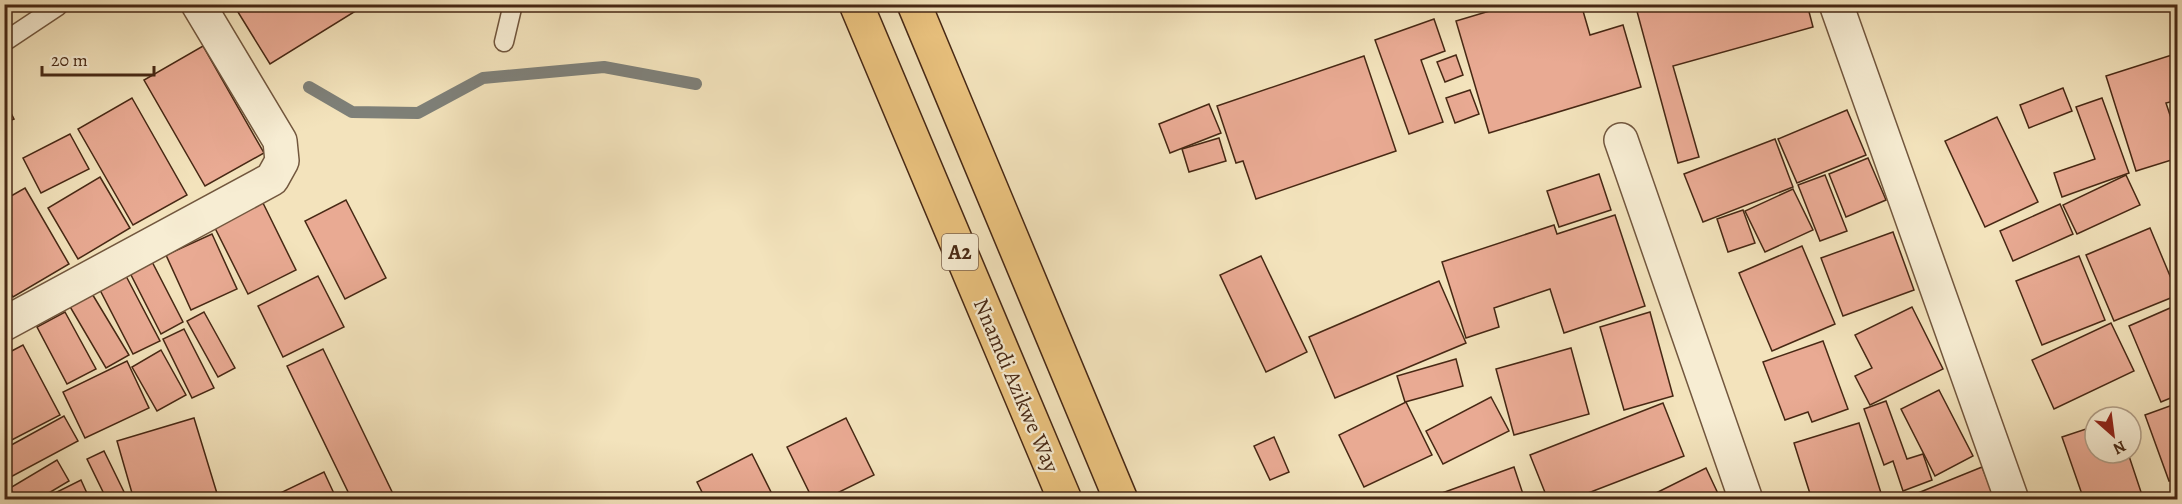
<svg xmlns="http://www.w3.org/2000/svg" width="2182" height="504" font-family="Alegreya,serif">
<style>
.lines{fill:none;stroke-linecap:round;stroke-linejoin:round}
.stream{stroke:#7e8079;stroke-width:12}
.building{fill:#e9aa93;stroke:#472814;stroke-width:1.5}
.service-casing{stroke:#72573e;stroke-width:21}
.minor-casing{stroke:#72573e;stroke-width:36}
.trunk-casing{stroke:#472814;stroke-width:36}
.service{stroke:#f7edd3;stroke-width:18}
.minor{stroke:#f7edd3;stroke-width:33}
.trunk{stroke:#eac27e;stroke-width:33}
.labels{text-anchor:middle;stroke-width:4.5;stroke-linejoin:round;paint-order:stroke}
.shield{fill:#f7edd3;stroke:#7c634d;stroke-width:1.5}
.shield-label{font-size:21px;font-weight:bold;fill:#472814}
.street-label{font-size:22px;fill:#472814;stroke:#f7edd3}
</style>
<rect width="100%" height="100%" fill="#f3e3bc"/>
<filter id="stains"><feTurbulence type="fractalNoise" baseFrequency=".00333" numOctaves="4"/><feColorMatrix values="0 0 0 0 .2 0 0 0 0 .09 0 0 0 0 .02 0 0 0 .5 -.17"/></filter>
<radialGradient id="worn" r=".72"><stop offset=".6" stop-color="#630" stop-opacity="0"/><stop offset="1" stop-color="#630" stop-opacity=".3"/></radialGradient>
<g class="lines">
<!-- stream -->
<path class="stream" d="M309,87l43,25 66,1 65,-35 121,-11 92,17"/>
</g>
<!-- building -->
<g class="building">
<path d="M233,4h134l-97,60z"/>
<path d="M1513,4h68l9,31 33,-10 18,62 -152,46 -33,-112z"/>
<path d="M1635,4h172l6,23 -140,39 26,91 -21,6z"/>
<path d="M1434,19l11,32 -24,9 22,62 -34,12 -34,-94z"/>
<path d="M203,46l61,107 -59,33 -61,-106z"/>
<path d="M2178,53v47l-12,3 12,36v19l-42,13 -30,-95z"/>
<path d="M1456,55l7,20 -18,7 -8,-20z"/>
<path d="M1364,56l32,95 -140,48 -13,-38 -7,2 -19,-57z"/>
<path d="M2063,88l9,23 -43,17 -9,-23z"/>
<path d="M1470,90l9,24 -24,9 -9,-25z"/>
<path d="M132,98l55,97 -54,30 -55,-96z"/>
<path d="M2102,98l27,75 -67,24 -8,-24 41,-14 -19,-52z"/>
<path d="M4,99l10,20 -10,4z"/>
<path d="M1209,104l12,29 -51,20 -11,-29z"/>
<path d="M1847,110l19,45 -69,28 -19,-44z"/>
<path d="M1997,117l41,85 -53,25 -40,-86z"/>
<path d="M70,134l19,35 -48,24 -18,-35z"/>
<path d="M1219,138l7,23 -37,11 -7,-23z"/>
<path d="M1775,139l18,48 -90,35 -19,-48z"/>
<path d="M1868,158l18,42 -40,17 -17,-43z"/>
<path d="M1599,174l12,36 -52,17 -12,-36z"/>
<path d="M1825,175l22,56 -27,10 -22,-56z"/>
<path d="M2126,175l14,30 -63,29 -14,-29z"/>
<path d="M100,177l30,51 -52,31 -30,-51z"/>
<path d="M25,188l44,76 -56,33 -9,-14v-83z"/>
<path d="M1793,189l20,41 -48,22 -20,-41z"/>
<path d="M346,200l40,78 -41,21 -40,-78z"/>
<path d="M262,201l34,69 -48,24 -34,-68z"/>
<path d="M2060,204l13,30 -60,27 -13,-30z"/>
<path d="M1743,210l12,33 -27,9 -11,-33z"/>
<path d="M1615,215l30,91 -81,27 -14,-44 -56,19 5,19 -33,11 -24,-76 112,-37 3,9z"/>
<path d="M2150,228l28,67 -64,26 -28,-66z"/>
<path d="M1893,232l21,58 -71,26 -22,-58z"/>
<path d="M212,234l25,55 -46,21 -25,-55z"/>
<path d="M1802,246l33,78 -63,27 -33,-78z"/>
<path d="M148,254l35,68 -22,12 -35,-69z"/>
<path d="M1261,256l46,96 -41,20 -46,-97z"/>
<path d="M2079,256l26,64 -63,25 -26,-64z"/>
<path d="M126,276l34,65 -27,13 -33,-64z"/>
<path d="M318,276l26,51 -61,30 -25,-51z"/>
<path d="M1439,281l27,62 -131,55 -26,-61z"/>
<path d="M91,292l38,63 -23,13 -37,-63z"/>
<path d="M2177,305l1,90 -17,7 -32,-76z"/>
<path d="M1912,307l31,62 -73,36 -15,-29 17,-8 -17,-33z"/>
<path d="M65,312l31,57 -29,15 -30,-57z"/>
<path d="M204,312l31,56 -17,9 -31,-56z"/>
<path d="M1650,312l23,84 -49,14 -24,-83z"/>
<path d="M2111,323l23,48 -80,38 -22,-49z"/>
<path d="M184,329l30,59 -22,10 -29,-59z"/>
<path d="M1823,341l25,68 -36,13 -4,-10 -23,8 -22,-58z"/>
<path d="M23,345l37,70 -56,29v-89z"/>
<path d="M1571,348l18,66 -75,21 -18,-66z"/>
<path d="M323,349l73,151h-44l-65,-134z"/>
<path d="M161,350l25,45 -29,16 -25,-44z"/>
<path d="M1456,359l7,27 -58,16 -8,-26z"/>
<path d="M127,361l22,47 -64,30 -22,-46z"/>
<path d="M1939,390l34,66 -38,20 -34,-67z"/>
<path d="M1491,397l18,34 -66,33 -17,-33z"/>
<path d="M1886,401l21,58 16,-5 9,26 -29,11 -10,-30 -9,4 -20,-56z"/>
<path d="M1406,402l26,53 -68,32 -25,-52z"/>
<path d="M1663,403l21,53 -114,44h-22l-18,-45z"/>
<path d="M2178,403v75l-9,3 -24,-66z"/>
<path d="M64,416l14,25 -73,39 -1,-31z"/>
<path d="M194,418l25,82h-85l-17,-59z"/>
<path d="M846,418l28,57 -51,25h-10l-26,-53z"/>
<path d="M1859,423l22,70 -20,7h-49l-18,-57z"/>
<path d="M2095,426v27h33l14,42 -15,5h-43l-22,-63z"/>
<path d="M1274,437l15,35 -19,8 -16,-34z"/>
<path d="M104,451l24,49h-21l-20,-41z"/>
<path d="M752,454l23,46h-69l-9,-18z"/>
<path d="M57,460l12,21 -32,19h-20l-7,-12z"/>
<path d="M1514,467l11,33h-81l-2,-7z"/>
<path d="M1982,467l13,33h-86l-1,-3z"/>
<path d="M1706,468l15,32h-79z"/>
<path d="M324,472l13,28h-59l-2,-5z"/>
<path d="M81,480l9,20h-49z"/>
</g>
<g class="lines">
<!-- service casing -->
<g class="service-casing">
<g id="service">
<path d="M4,42l54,-36"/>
<path d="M504,42l9,-38"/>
</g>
</g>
<!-- minor casing -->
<g class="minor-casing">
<g id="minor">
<path d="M1836,4l176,496"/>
<path d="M1621,140l125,360"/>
<path d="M4,324l268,-145 10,-18 -2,-20 -82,-137"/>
</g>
</g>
<!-- trunk casing -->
<g class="trunk-casing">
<g id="trunk">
<path d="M856,4l209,496"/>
<path d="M914,4l207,496"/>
</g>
</g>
<!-- service -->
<use href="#service" class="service"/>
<!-- minor -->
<use href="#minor" class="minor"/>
<!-- trunk -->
<use href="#trunk" class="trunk"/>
</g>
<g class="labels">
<!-- shield labels -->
<rect class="shield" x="942" y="234" width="36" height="36" rx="4.5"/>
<g class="shield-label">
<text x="960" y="259">A2</text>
</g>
<!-- street labels -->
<g class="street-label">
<text transform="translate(1017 385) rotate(67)" y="8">Nnamdi Azikwe Way</text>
</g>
</g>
<!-- margin -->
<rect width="2182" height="504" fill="none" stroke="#f3e3bc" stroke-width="24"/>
<rect x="6" y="6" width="2170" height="492" fill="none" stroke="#472814" stroke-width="3"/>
<rect x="12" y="12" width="2158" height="480" fill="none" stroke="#472814" stroke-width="1.5"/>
<!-- north arrow -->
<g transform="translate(2113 435) rotate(152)"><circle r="28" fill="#f7edd3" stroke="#b19e87" stroke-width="1.5"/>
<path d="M0-4.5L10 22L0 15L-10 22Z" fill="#8f2418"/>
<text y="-9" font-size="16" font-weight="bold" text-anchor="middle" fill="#472814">N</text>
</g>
<!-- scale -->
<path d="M42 66v9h112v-9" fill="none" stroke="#472814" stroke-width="3"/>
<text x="51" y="66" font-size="18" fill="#472814" stroke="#f7edd3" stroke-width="4.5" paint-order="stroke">20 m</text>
<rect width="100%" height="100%" filter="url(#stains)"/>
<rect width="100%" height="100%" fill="url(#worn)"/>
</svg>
